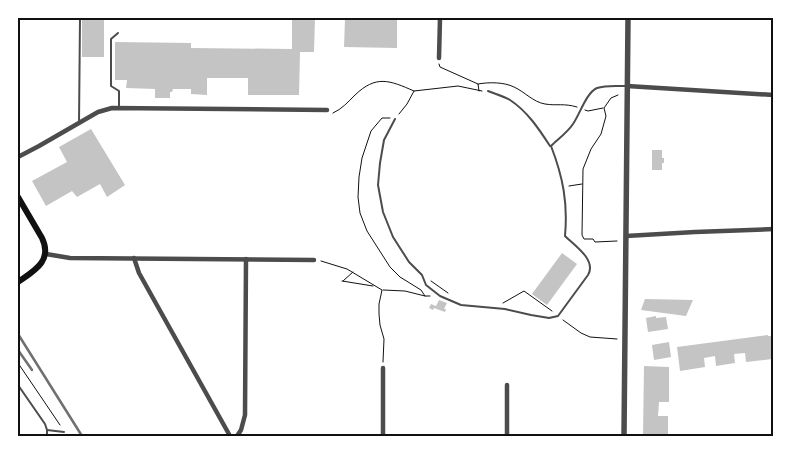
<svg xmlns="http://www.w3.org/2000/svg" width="791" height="454" font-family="'Exo 2',sans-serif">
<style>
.building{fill:#c4c4c4}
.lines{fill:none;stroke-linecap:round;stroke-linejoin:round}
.path{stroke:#111;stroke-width:1}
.service{stroke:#4c4c4c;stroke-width:2}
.minor{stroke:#4c4c4c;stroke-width:4.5}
.tertiary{stroke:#4c4c4c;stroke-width:5.5}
.secondary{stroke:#111;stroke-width:6}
.rail{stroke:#707070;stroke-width:2.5}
.neatline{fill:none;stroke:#111;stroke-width:2}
</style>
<rect width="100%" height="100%" fill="#fff"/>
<!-- building -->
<g class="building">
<rect x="82" y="18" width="22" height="39"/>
<path d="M292,18h23l-1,34h-14l-1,43h-51v-17h-41v17l-16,-1v-5h-18l-1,3h-2v6h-15v-9l-29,-1 1,-8h-12v-38l76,1v5l101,1z"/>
<path d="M345,19h52v29l-53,-1z"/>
<path d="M91,129l34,56 -18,12 -7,-13 -23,13 -5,-6 -26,15 -14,-25 35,-19 -8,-15z"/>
<path d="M652,150h10v8h2v5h-2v7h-10z"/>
<path d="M562,253l15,11 -30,41 -15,-11z"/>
<path d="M645,299l48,1 -7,16 -45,-6z"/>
<path d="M439,300l8,3 -3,6h2l-1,3 -11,-4 -1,2 -4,-2 2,-4 5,2z"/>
<path d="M656,316v2l10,-1 2,12 -20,3 -2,-14z"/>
<path d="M774,331v27l-2,1 -26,3 -1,-9 -11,1 1,9 -19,3 -1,-10 -11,2 1,9 -25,4 -3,-24 91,-12v1h3v-4z"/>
<path d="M669,342l2,15 -17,3 -2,-15z"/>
<path d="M644,366l25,1v35h-10l-1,14h10v20h-25z"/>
</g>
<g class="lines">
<!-- path -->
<g class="path">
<path d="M439,64l1,3 38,17 1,7"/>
<path d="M478,84c11,-2 26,-2 36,3 11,5 19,15 31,17 12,2 19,-1 32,3"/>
<path d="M585,110l3,1 15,-3"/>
<path d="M333,113c9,-4 15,-11 22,-18 21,-20 34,-15 59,-4"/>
<path d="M399,114l8,-10 7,-13 44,-5 24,5"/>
<path d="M390,118h-8l-11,13 -9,27 -3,19 -1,20 2,16 7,18 23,36 10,10 21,13 4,6"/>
<path d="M569,186l13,-2"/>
<path d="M617,241l-22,1 -2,-3h-9l-2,-4 1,-66 8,-20 10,-15 5,-18 -2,-8 7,-10 7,-3"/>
<path d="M321,261l26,8 35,21 -3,14v10l1,11 4,14 -1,23"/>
<path d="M342,281l31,5"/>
<path d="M343,281l10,-9"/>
<path d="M431,281l17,12"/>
<path d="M383,290l22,1 20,5h5"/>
<path d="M503,303l21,-12 28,20"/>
<path d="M563,320l18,13 9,4 27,2"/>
<path d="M18,363l42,62"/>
</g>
<!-- service -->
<g class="service">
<path d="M118,33l-7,6v47l8,5v16"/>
<path d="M488,91c7,3 15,5 22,9 17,11 29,29 40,46"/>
<path d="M395,119l-11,21 -4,23 -2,22 5,27 10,25 16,25 13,13 4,10 14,11 21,9 44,4 26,6 18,3 9,-2 30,-41c9,-15 -14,-30 -23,-39 3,-33 -2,-59 -14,-90 7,-7 16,-13 22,-22 7,-10 13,-31 24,-36 9,-3 19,-2 28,-2"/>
<path d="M79,123l1,-105"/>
<path d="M18,385l27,39 2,6v6"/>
<path d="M47,430l17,2"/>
</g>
<!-- minor -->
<g class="minor">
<path d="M439,58l1,-40"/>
<path d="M627,86l147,9"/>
<path d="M18,157l21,-11 59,-34 14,-4 215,2"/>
<path d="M626,236l69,-4 79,-3"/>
<path d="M46,254l24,4 244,2"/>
<path d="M134,258l5,15 91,163"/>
<path d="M237,436l4,-6 4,-15 1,-156"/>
<path d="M383,436v-68"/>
<path d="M507,436v-51"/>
</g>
<!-- tertiary -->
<path class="tertiary" d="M624,436l4,-418"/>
<!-- secondary -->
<path class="secondary" d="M18,197l24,41c11,23 -8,33 -24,44"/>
<!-- rail -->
<g class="rail">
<path d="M18,334l64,102"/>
<path d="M18,350l14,20"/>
</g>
</g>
<!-- border -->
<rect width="791" height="454" fill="none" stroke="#ffffff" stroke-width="38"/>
<rect x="19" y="19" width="753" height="416" class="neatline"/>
</svg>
